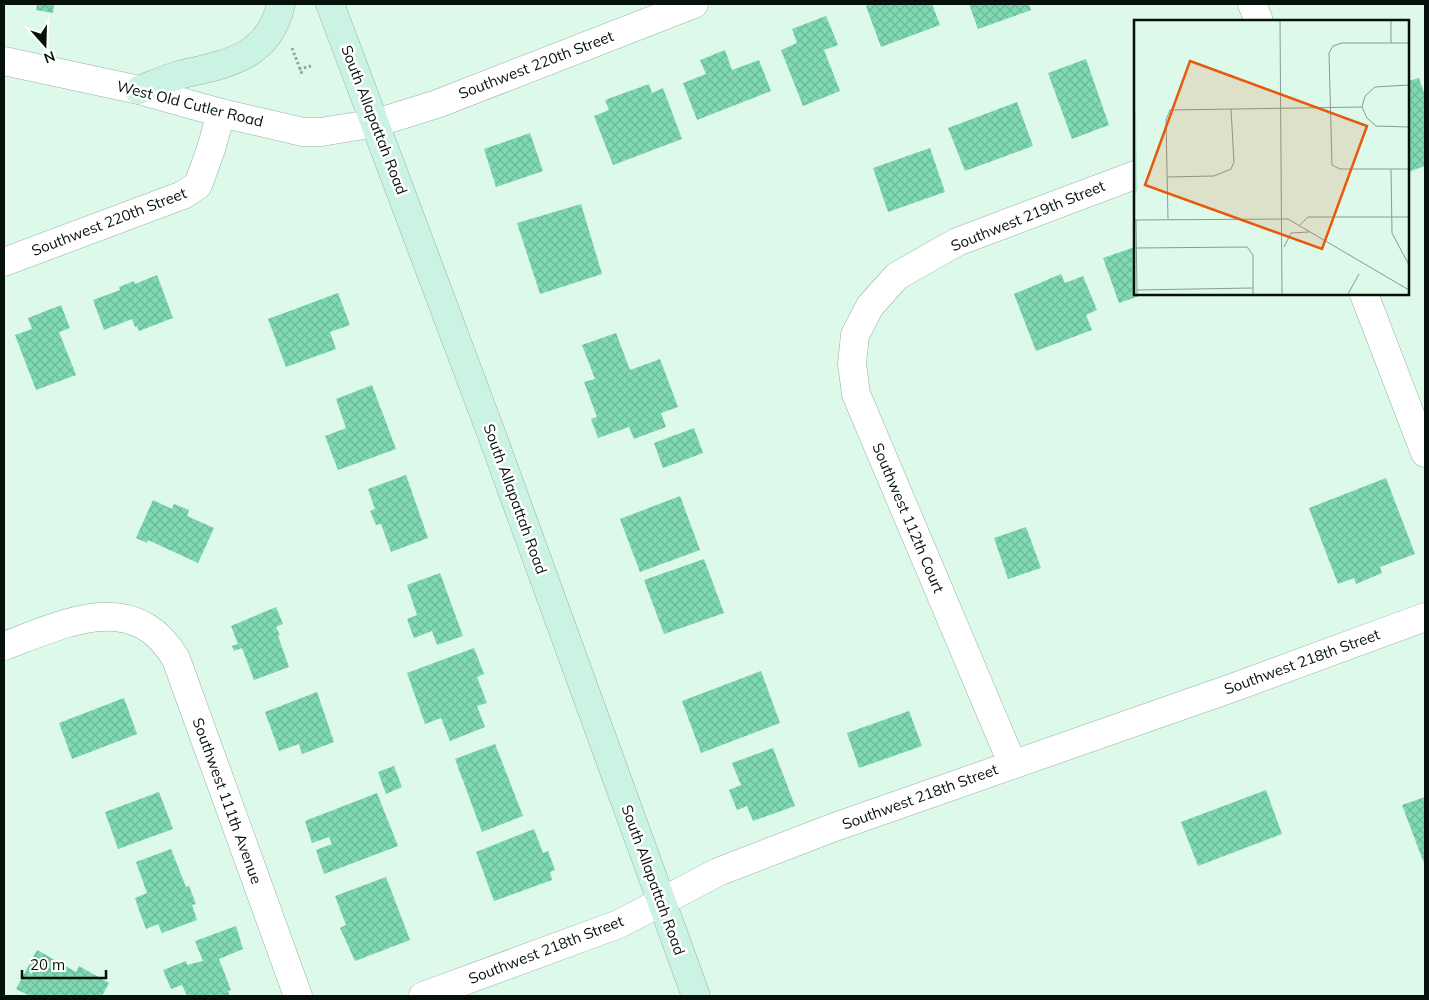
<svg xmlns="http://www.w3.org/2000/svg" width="1429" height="1000" font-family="Mulish,sans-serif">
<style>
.building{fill:url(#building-cross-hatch)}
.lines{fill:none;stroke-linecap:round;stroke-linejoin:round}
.minor-casing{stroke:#96b1a4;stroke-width:29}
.tertiary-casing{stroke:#96b1a4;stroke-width:29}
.secondary-casing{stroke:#96b1a4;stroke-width:29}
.path{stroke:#92a89d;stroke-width:3;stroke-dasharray:2.5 2.5;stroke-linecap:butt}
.minor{stroke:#fff;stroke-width:28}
.tertiary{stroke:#fff;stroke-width:28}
.secondary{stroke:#cbf3e4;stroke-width:28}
.labels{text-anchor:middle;stroke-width:5;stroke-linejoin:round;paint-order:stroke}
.street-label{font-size:15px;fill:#07110c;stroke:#fff}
.inset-road{fill:none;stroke:#879c91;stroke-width:1}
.view{fill:#e8590c;fill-opacity:0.15;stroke:#e8590c;stroke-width:2.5}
.inset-edge{fill:none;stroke:#07110c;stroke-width:2.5}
</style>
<defs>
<pattern id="building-cross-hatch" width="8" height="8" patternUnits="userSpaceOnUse" patternTransform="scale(1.25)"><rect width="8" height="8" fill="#7fd9b2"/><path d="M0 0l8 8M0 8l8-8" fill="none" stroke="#6cb998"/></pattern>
</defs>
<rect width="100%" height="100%" fill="#dcf9ea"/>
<!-- building -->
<g class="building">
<path d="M37,4l17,1 -1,8 -17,-3z"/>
<path d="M870,4h62l8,21 -59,22 -15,-41z"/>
<path d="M969,4h60l2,6 -53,19z"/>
<path d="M826,16l12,29 -14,5 16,41 -37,15 -22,-56 16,-7 -5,-14z"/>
<path d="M725,50l7,20 27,-10 12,31 -74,29 -14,-37 23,-9 -6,-14z"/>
<path d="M1086,59l23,66 -37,14 -24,-66z"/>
<path d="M1419,78l6,17v71l-17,6v-91z"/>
<path d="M649,84l3,9 11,-5 19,51 -69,26 -19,-49 15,-6 -4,-10z"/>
<path d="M1017,102l16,44 -68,25 -17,-43z"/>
<path d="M530,133l13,38 -47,16 -12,-38z"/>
<path d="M930,148l15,44 -57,20 -15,-44z"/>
<path d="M581,204l21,70 -62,20 -23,-71z"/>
<path d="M1135,247v47h10l-26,9 -16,-45z"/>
<path d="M1061,274l4,9 18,-7 14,34 -11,5 6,15 -56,21 -22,-57z"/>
<path d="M157,275l16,43 -34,13 -2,-5 -2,1 -3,-8 -28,11 -11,-30 27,-10 -1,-3 15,-6 1,3z"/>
<path d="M338,293l12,32 -20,7 6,17 -50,18 -18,-48z"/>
<path d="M61,305l9,23 -11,4 17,43 -40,15 -21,-55 17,-6 -4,-11z"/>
<path d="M616,333l14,37 30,-11 18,48 -17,6 5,14 -32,12 -5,-12 -31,11 -7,-19 6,-2 -13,-35 11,-3 -13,-34z"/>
<path d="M372,385l24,64 -58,21 -13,-34 21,-8 -10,-29z"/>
<path d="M694,428l9,25 -40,15 -9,-25z"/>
<path d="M406,475l22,63 -37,14 -10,-28 -5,1 -6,-14 5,-2 -7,-20z"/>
<path d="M1386,478l29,76 -35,13 2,6 -26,11 -2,-6 -16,6 -29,-76z"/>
<path d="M680,496l20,54 -60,22 -20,-53z"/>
<path d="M153,500l19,9 2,-5 15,6 -2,6 27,12 -16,35 -50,-23 -1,3 -11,-5z"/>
<path d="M1026,527l15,41 -33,11 -14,-41z"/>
<path d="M704,559l20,54 -60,21 -20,-54z"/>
<path d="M440,573l23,63 -26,9 -5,-14 -18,7 -7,-19 10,-4 -10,-30z"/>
<path d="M276,607l7,17 -7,3 4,8 -2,1 11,31 -35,13 -12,-32 -8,3 -2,-5 6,-2 -7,-18z"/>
<path d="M474,648l10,26 -7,3 10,26 -10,3 8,21 -35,14 -9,-23 -16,6 -18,-51z"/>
<path d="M761,671l19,52 -79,30 -19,-52z"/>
<path d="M317,692l17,50 -32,12 -3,-10 -20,7 -14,-39z"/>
<path d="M124,698l13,36 -65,25 -13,-36z"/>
<path d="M909,711l13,35 -63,22 -12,-35z"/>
<path d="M495,744l28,72 -41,16 -27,-73z"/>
<path d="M773,748l22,58 -42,15 -6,-15 -10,4 -8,-20 12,-5 -9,-22z"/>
<path d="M394,766l8,21 -16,7 -8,-22z"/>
<path d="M1266,790l16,44 -84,32 -17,-44z"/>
<path d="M159,792l14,37 -55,20 -13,-37z"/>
<path d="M377,793l21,53 -74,28 -8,-24 16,-6 -3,-7 -17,6 -7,-22z"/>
<path d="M1425,797v69l-23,-61z"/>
<path d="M534,829l9,24 5,-2 7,19 -5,2 2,8 -58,21 -18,-49z"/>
<path d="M171,849l15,38 3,-1 7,18 -4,1 5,15 -35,13 -4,-9 -12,5 -6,-16 -5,-15 12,-5 -11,-31z"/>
<path d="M386,877l24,63 -55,21 -15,-33 6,-3 -11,-29z"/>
<path d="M236,926l7,23 -24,10 12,31 -3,1 2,5h-43l-5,-11 -11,4 -8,-19 23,-9 1,4 16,-4 -8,-20z"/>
<path d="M37,950l39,22 3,-6 30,17 -7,13h-72l-14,-7z"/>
</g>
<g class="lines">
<!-- minor casing -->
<g class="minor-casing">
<g id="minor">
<path d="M1252,4l7,17"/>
<path d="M4,262l179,-67 15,-10 13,-36 10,-36"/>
<path d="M1364,294l61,159"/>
<path d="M4,646c60,-22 130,-59 172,13l122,337"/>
<path d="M1012,763l-156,-369 -4,-30 3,-29 15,-29 27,-30 60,-34 178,-67"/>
<path d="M423,996l196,-72 99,-52 114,-44 400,-140 193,-71"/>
</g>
</g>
<!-- tertiary casing -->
<g class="tertiary-casing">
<path id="tertiary" d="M4,61l135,29 82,23 82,19h18l55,-9 61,-19 257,-100"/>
</g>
<!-- secondary casing -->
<g class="secondary-casing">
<g id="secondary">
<path d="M330,4l160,426 206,566"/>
<path d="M139,90c13,-5 27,-11 40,-15 46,-11 90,-16 102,-71"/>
</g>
</g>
<!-- path -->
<g class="path">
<path d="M292,48l10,26"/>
<path d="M299,69l12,-3"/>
</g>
<!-- minor -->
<use href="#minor" class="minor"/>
<!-- tertiary -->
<use href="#tertiary" class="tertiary"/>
<!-- secondary -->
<use href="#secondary" class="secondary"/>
</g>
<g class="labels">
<!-- street labels -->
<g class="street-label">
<text transform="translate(536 65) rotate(-21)" y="5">Southwest 220th Street</text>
<text transform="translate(190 104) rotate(14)" y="5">West Old Cutler Road</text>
<text transform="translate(374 120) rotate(69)" y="5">South Allapattah Road</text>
<text transform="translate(1028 216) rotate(-22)" y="5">Southwest 219th Street</text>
<text transform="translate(109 222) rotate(-21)" y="5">Southwest 220th Street</text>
<text transform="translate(515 499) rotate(70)" y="5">South Allapattah Road</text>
<text transform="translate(908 518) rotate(67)" y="5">Southwest 112th Court</text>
<text transform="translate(1302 662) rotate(-20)" y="5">Southwest 218th Street</text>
<text transform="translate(920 797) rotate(-20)" y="5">Southwest 218th Street</text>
<text transform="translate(227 801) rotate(70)" y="5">Southwest 111th Avenue</text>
<text transform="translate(653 880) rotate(70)" y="5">South Allapattah Road</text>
<text transform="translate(546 950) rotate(-21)" y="5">Southwest 218th Street</text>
</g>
</g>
<!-- overview -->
<g transform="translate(1134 20)">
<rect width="275" height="275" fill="#dcf9ea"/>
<path d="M0,93h2l1,79h-3z" fill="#adeecf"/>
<path class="inset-road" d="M146,1l2,273M257,1v22M275,23h-67l-9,3 -4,7 3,112 8,4h69M228,87l3,-11 10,-9 34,-2M228,87l5,11 9,8 33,1M257,149l1,64 17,32M33,157l47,-1 17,-7 3,-7 -3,-53M34,199l-2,-99 4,-10 192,-3M0,200l154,-1 121,71M2,200l1,74M166,205l8,-8h101M150,227l7,-14 18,-1M2,228l111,-1 6,8v39M3,270l116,-2M214,274l11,-20"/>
<path class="view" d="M56,41l177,65 -45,123 -177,-64z"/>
<rect width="275" height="275" class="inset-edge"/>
</g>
<!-- border -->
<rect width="1429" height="1000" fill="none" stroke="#07110c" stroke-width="10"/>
<!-- north arrow -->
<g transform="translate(45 45) rotate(160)" stroke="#ffffff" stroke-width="4" paint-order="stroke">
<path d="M0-4L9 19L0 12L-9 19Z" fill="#07110c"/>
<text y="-8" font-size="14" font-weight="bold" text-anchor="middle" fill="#07110c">N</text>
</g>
<!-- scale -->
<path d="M22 970v8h84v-8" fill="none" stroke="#07110c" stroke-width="2.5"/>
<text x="30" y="970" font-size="15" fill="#07110c" stroke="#ffffff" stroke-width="4" paint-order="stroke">20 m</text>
</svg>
